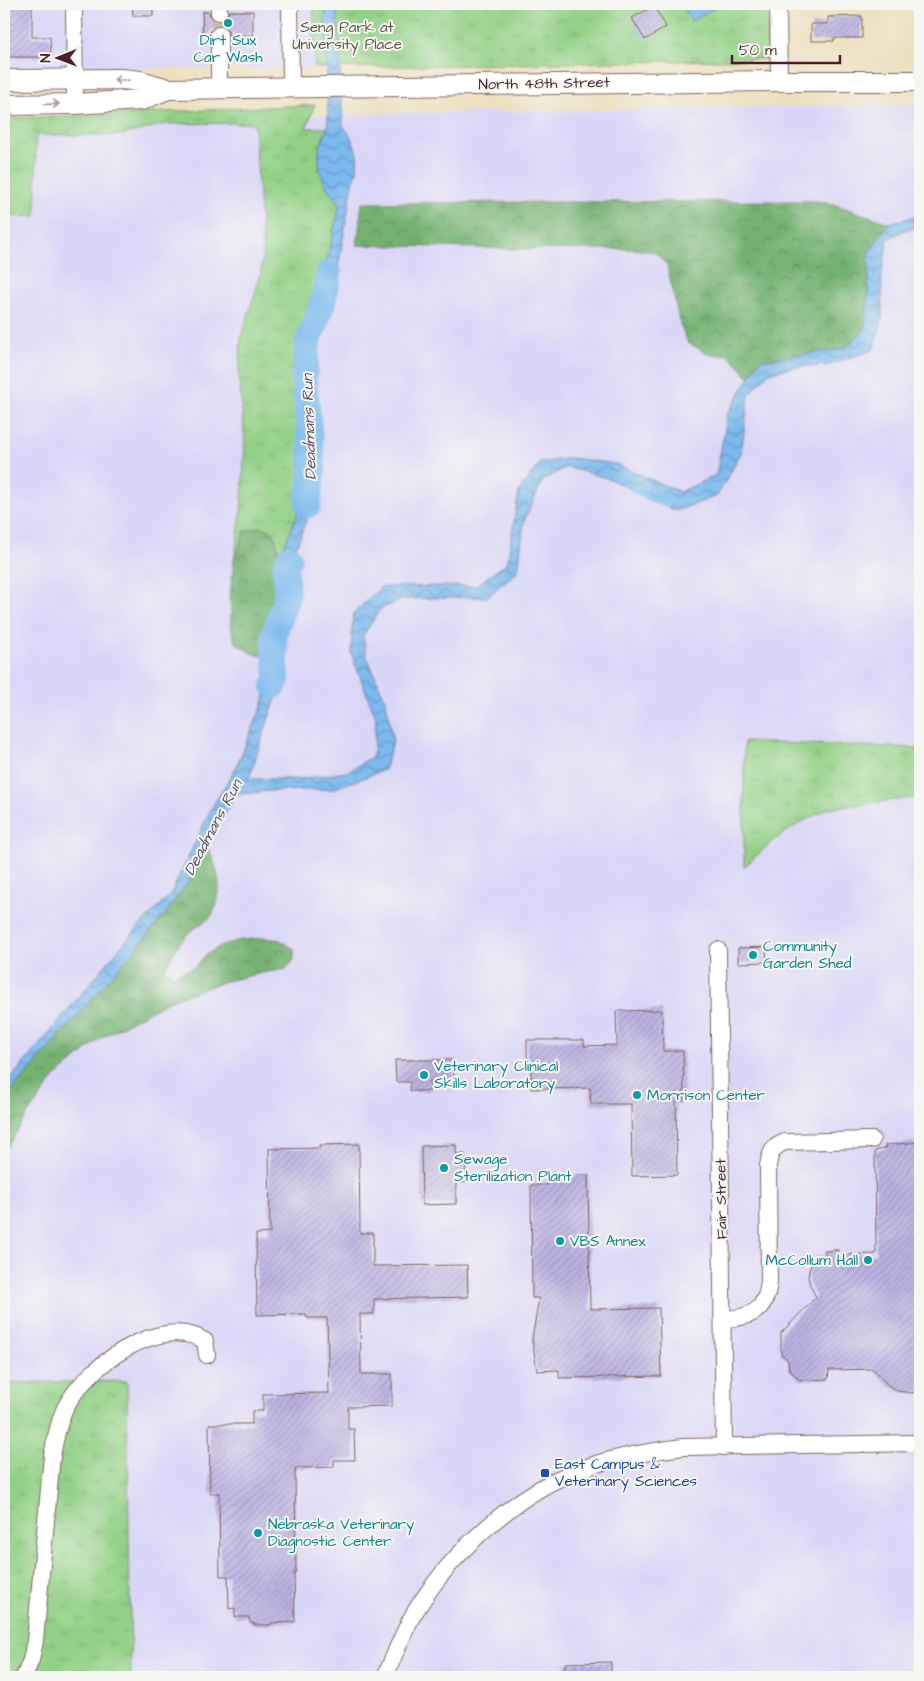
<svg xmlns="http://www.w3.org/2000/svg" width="924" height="1681" font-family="'Architects Daughter',sans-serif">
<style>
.built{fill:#dad6f7}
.grass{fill:url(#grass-tufts);stroke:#6e7858}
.forest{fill:url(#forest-crowns);stroke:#60684e}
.water{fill:url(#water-waves);stroke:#636c8c}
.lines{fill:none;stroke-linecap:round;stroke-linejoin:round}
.stream{stroke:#7cb9ee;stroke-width:4.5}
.river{stroke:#7cb9ee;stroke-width:26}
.building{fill:url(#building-hatch)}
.minor-tunnel{stroke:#ccb9a2;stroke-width:16;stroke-dasharray:16 8;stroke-linecap:butt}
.minor-casing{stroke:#83635f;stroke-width:18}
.major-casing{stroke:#83635f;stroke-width:22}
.minor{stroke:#fff;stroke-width:16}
.major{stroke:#fff;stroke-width:20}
.oneway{stroke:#ae9aa0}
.culture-dot{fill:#0f9aa8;stroke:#f6f6f2;stroke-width:2}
.transit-dot{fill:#1a4fb4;stroke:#f6f6f2;stroke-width:2}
.labels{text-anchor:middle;stroke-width:4;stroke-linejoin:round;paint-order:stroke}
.park-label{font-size:15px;fill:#605446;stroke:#f6f6f2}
.culture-label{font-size:15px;fill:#0d838f;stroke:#f6f6f2;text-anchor:start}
.street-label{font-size:15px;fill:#4a1f2b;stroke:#f6f6f2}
.transit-label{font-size:15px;fill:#164399;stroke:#f6f6f2;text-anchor:start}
.water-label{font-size:16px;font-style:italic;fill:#594d66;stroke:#f6f6f2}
</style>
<defs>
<pattern id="grass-tufts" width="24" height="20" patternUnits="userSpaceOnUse" patternTransform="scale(1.25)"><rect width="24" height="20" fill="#92d085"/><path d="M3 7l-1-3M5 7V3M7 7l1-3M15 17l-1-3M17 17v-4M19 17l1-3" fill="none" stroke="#7fb273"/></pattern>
<pattern id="forest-crowns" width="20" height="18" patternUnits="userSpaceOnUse" patternTransform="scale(1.25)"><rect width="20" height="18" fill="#75b272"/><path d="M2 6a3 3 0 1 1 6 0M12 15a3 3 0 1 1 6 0" fill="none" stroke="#62905e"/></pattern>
<pattern id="water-waves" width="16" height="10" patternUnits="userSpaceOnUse" patternTransform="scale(1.25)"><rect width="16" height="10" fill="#7cb9ee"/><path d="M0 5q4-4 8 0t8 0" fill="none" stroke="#6896c1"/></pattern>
<pattern id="building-hatch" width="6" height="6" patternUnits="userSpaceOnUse" patternTransform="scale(1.25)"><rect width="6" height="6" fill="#bcb3e3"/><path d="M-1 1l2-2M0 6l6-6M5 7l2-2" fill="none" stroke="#9b91b8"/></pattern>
</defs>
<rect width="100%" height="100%" fill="#f6f6f2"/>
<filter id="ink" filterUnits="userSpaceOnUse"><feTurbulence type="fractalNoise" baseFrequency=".02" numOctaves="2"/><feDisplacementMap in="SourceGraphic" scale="10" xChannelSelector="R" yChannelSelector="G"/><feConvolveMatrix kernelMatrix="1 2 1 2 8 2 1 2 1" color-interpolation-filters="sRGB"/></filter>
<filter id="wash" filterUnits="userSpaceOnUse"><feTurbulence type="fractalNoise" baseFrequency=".0096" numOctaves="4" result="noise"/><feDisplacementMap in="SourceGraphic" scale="20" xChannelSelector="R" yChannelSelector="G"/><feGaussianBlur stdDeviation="1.12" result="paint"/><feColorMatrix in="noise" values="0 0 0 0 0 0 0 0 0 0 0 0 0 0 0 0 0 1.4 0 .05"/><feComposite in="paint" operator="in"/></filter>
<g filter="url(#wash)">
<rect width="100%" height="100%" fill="#ede0c0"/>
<!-- built -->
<g class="built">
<path d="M4,4h309l2,64 -311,1z"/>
<path d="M920,105v1572h-916v-1551l357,-12z"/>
</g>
<!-- grass -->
<g class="grass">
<path d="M313,4h454l2,55 -454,9z"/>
<path d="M315,105l-9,23h22l-5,9 -3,34 11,23 9,10 -21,91 3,22 -23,34 8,140 -28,67v-10l-34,-17 -11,29 7,-46 4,-72 -6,-68 2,-36 19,-61 3,-22 -9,-132 -89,1 -43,11h-86v81l-32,1v-99c104,-2 207,-9 311,-13z"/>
<path d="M744,742l176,6v49l-91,11 -29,15 -26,17 -30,27z"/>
<path d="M127,1381l4,296h-127v-294z"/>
</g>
<!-- forest -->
<g class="forest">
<path d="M810,201l17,1 62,21 -20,29 -1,50 -4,28 -20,19 -84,11 -11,17 -21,-22h-17l-23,-12 -8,-19 -13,-59 -13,-13 -20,-3h-114l-163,-4 5,-42z"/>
<path d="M261,527l12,4c9,26 4,36 3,62 0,20 -1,39 -1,59l-14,4 -10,-3 -16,-11 -4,-17 -1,-28 4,-37 11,-29z"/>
<path d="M208,847c10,22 17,45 4,68 -5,7 -16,11 -22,17 -12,11 -19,24 -26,38l10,5 21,-8 10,-11 15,-10 21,-6 24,-2 15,2 14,9v11l-8,9 -24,4 -36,8 -58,20 -67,37 -46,39 -27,37 -24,38v-52l159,-183 30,-42z"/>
</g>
<!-- water -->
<g class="water">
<path d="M325,4h12l6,122c14,16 19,38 10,57l-26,146 -17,22 -1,80 6,67 -24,62 -10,81 -1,47 -14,38 -17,53h50l48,-7 26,-16 3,-38 -25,-65 2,-39 28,-27 94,-1 32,-23 12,-72 21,-28 31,-5 44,6 65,28 36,-17 12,-62 32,-53 84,-11 20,-19 4,-28 1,-50 20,-29 31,-8v13l-13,1 -19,10 -6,33v49l-9,29 -44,15 -36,2 -25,6 -19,22 -8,58 -24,43 -41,15 -66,-32 -43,-12 -24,13 -19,41 -6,50 -31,26 -83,2 -24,10 -17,27 4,21 19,45 7,40 -9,28 -51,19 -65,2 -33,4 -42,80 -30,42 -159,183v-15l15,-16 110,-132 41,-42 41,-86 24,-40 28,-65 12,-54 1,-59 3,-33 28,-67 -8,-140 23,-34 -3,-22 21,-91 -8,-9 -7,-11 -5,-13 -1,-10v-13l9,-20z"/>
<path d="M681,4h39l-29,17z"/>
</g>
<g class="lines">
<!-- stream -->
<path class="stream" d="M633,490l20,11 14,4"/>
<!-- river -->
<g class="river">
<path d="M308,505l5,-37 -9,-89 4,-38 15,-39 6,-29"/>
<path d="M274,686l3,-7 -3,-44 13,-40 -2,-28 4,-9"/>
</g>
</g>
<g id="blocks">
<!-- building -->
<g class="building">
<path d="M4,4h28v33h18l1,20h-47z"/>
<path d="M132,4h21v12h-20z"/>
<path d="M654,6l12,21 -21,13 -13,-22z"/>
<path d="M229,11h24v24h-24l-1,-5 -4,-3 -5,-2 -8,5 -2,6h-6l-1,-24h7l1,5 4,3 5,2 8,-5z"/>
<path d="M862,16v22h-28v3h-23v-17h17v-7z"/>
<path d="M766,947l1,15 -29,1v-15z"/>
<path d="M662,1010l1,41h20l1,50h-8l1,74 -45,1 -1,-72h-40l-1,-16 -59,1v-25h-4v-24h57v6l33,-1 -1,-34z"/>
<path d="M395,1060h59v21h-25l1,10h-20v-9h-14z"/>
<path d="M920,1142v249l-9,2 -13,-2 -10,-6 -15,-16 -44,1 -1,9 -28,1 -11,-11 -1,-9 -7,-6v-21l35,-36 -6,-12 -2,-8 1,-7 6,-14h10v-5l13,-1 -1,5 39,-1 -1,-103 11,-3 -1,-3z"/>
<path d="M359,1144l1,89h13v33l94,-1 1,32 -94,2v15h-14l1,60h31v32l-44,1v22h6l1,31h-21v7l-39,1 1,104h-2l1,50 -24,1v2h-17v-2h-4l-1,-6h-14v-9l-6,1 -1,-33h-8l-1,-83h-9l-1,-69h43v-13h11v-17l66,-1 -2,-75h-20l-1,-4 -49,1 -1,-81 14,-1 -1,-84 51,-1 -1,-3z"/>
<path d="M456,1145v9h9l1,28 -10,1v21l-34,1 -1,-59z"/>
<path d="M588,1175l2,134 69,-1 2,68 -102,2v-8l-22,1 -5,-32 7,-41h-7l-1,-113h16v-9z"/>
<path d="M611,1662v15h-46v-14z"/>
</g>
</g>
</g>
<g filter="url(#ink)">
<use href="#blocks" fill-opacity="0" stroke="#83635f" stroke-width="1"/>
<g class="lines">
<!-- minor-tunnel -->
<path class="minor-tunnel" d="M219,35v-23"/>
<!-- minor casing -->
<g class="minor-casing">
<g id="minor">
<path d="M74,4l1,100"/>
<path d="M219,4v8"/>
<path d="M290,4l1,82"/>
<path d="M778,4l1,77"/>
<path d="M219,35v53"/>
<path d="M718,950l6,497"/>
<path d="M723,1319c27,-1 43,-7 46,-37l-1,-116c2,-13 4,-19 17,-24l87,-2"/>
<path d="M24,1677l7,-17 4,-19 17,-185c3,-16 6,-33 13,-48 21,-41 94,-95 140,-67l2,14"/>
<path d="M385,1677c9,-21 17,-42 28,-62 38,-63 106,-126 177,-149 30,-10 62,-15 93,-19l237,-4"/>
</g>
</g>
<!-- major casing -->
<g class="major-casing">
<g id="major">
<path d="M4,80l118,-1 19,2 27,8 611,-8h141"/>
<path d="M4,105l71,-1 66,-4 27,-11"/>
</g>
</g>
<!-- minor -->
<use href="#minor" class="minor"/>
<!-- major -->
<use href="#major" class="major"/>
</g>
<!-- one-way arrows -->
<defs><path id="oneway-shaft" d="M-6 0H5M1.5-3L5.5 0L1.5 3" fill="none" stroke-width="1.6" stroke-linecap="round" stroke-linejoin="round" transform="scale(1.25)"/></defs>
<g class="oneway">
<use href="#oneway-shaft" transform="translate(121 80) rotate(-179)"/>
<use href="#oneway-shaft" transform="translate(52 104) rotate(-1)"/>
</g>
</g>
<!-- markers -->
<g class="culture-dot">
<circle cx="228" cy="23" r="5"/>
<circle cx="753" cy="955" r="5"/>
<circle cx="424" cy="1075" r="5"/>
<circle cx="637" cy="1095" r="5"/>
<circle cx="444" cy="1168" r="5"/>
<circle cx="560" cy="1241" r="5"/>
<circle cx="868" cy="1260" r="5"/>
<circle cx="258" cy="1533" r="5"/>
</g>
<rect class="transit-dot" x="540" y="1468" width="10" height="10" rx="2.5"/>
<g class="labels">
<!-- park labels -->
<g class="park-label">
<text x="347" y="32">Seng Park at<tspan x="347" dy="17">University Place</tspan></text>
</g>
<!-- culture labels -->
<g class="culture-label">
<text x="228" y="45" text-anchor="middle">Dirt Sux<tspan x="228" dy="17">Car Wash</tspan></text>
<text x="763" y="951">Community<tspan x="763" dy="17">Garden Shed</tspan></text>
<text x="434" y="1071">Veterinary Clinical<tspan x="434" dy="17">Skills Laboratory</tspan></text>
<text x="647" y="1100">Morrison Center</text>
<text x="454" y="1164">Sewage<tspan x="454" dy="17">Sterilization Plant</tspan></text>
<text x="570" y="1246">VBS Annex</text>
<text x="858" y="1265" text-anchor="end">McCollum Hall</text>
<text x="268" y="1529">Nebraska Veterinary<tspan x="268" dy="17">Diagnostic Center</tspan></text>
</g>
<!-- street labels -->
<g class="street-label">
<text transform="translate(544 83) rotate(-1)" y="5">North 48th Street</text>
<text transform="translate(721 1199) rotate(-91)" y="5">Fair Street</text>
</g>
<!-- transit labels -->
<g class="transit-label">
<text x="555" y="1469">East Campus &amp;<tspan x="555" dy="17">Veterinary Sciences</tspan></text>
</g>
<!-- water labels -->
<g class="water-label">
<text transform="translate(308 427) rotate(-92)" y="6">Deadmans Run</text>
<text transform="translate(212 827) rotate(-62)" y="6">Deadmans Run</text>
</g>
</g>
<!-- margin -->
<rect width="924" height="1681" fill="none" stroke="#f6f6f2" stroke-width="20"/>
<!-- north arrow -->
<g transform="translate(58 58) rotate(269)" stroke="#f6f6f2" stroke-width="4" paint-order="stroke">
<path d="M0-4L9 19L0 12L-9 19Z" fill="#4a1f2b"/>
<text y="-8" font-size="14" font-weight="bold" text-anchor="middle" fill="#4a1f2b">N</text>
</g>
<!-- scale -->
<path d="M732 55v8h108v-8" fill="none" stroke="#4a1f2b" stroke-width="2.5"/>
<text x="739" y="55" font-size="15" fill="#4a1f2b" stroke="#f6f6f2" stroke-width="4" paint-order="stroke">50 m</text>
</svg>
